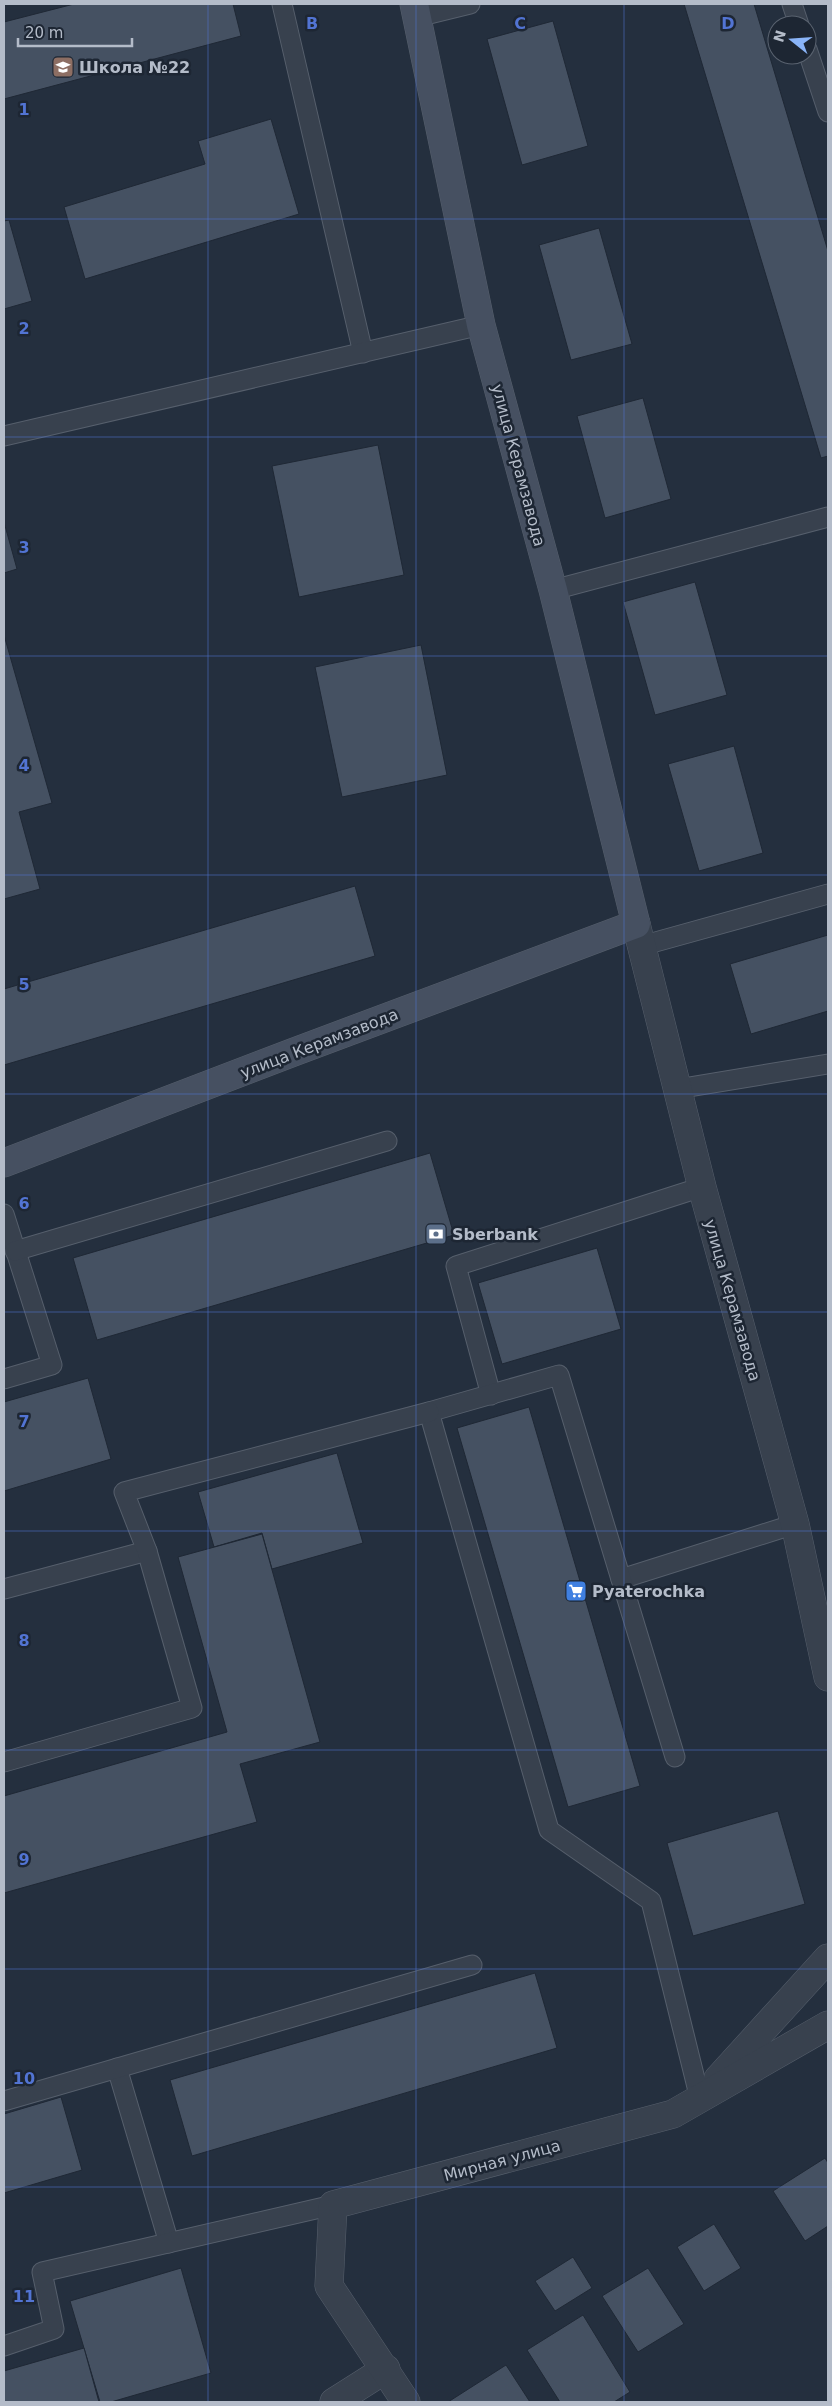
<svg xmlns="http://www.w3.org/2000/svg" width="832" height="2406" font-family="'DejaVu Sans',sans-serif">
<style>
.building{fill:#455162;stroke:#1f2835}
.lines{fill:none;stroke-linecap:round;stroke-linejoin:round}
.lane-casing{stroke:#565f6c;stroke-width:21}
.street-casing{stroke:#565f6c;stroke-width:29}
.secondary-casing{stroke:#565f6c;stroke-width:29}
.lane{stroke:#38414e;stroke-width:19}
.street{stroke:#38414e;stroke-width:28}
.secondary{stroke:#465061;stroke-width:28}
.grid{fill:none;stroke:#5274d3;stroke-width:1;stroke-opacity:0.55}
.labels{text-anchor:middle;stroke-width:5;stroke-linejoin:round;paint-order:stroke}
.poi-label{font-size:16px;font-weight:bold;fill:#b4bcc9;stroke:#1d2633;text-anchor:start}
.street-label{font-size:16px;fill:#b4bcc9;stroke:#1d2633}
.grid-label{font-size:16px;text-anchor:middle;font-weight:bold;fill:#5274d3;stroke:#1d2633;stroke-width:5;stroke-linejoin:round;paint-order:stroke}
</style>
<rect width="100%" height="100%" fill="#242f3e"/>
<!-- building -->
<g class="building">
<path d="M74,4h159l8,32 -237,63v-77z"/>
<path d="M684,4h70l74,247v205l-7,2z"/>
<path d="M553,21l35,125 -66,19 -35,-126z"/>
<path d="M271,119l28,95 -214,65 -21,-72 141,-43 -7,-23z"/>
<path d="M9,220l23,81 -28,8v-88z"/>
<path d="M599,228l33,116 -61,16 -32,-115z"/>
<path d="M643,398l28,101 -66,19 -28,-102z"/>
<path d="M378,445l26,130 -105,22 -27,-131z"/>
<path d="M4,522l13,47 -13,4z"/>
<path d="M695,582l32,113 -72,20 -32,-113z"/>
<path d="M4,635l48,168 -33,9 21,77 -36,10z"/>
<path d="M421,645l26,130 -105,22 -27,-130z"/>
<path d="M734,746l29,107 -64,18 -31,-107z"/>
<path d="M355,886l20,70 -371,109v-76z"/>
<path d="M828,935v76l-77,23 -21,-70z"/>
<path d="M430,1153l24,82 -357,105 -24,-82z"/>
<path d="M597,1248l24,81 -119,35 -24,-81z"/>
<path d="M88,1378l23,81 -107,32v-89z"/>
<path d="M529,1407l111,379 -72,21 -111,-379z"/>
<path d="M337,1453l26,90 -91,26 -10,-36 -48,14 -16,-55z"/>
<path d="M262,1534l58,208 -80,22 17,58 -253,71v-97l223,-64 -49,-175z"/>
<path d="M778,1811l27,93 -112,32 -26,-93z"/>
<path d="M535,1973l22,75 -365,108 -22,-76z"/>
<path d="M61,2097l21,73 -78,23v-79z"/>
<path d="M825,2158l3,5v63l-23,15 -32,-50z"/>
<path d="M714,2224l27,44 -37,23 -27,-44z"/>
<path d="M573,2257l19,31 -37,23 -20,-30z"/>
<path d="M181,2268l30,105 -100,29h-11l-30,-101z"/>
<path d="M648,2268l36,56 -46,28 -36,-56z"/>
<path d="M583,2315l47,77 -16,10h-54l-33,-52z"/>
<path d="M84,2348l15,54h-95v-31z"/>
<path d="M506,2365l24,37h-82z"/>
</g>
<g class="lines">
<!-- lane casing -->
<g class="lane-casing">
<g id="lane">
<path d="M282,4l81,349"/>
<path d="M792,4l7,21"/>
<path d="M417,17l53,-13"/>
<path d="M807,49l21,63"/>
<path d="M4,436l477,-111"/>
<path d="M553,590l275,-73"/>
<path d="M641,946l187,-52"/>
<path d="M677,1089l151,-25"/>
<path d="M4,1214l48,151 -48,14"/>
<path d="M15,1251l372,-110"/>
<path d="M491,1395l-35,-129 246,-79"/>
<path d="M621,1579l174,-55"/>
<path d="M4,1589l143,-38"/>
<path d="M675,1757l-116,-382 -130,37 120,418 102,71 49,198"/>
<path d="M4,1762l188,-54 -45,-157 -23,-59 305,-80"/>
<path d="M117,2068l52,175"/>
<path d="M4,2101l468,-136"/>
<path d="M4,2346l50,-17 -12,-57 291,-67"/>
</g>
</g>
<!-- street casing -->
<g class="street-casing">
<g id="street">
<path d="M636,924l66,263 93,337 33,153"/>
<path d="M718,2079l110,-121"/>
<path d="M334,2402l52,-33"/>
<path d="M406,2402l-77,-116 4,-81 340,-91 155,-89"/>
</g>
</g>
<!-- secondary casing -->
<g class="secondary-casing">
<path id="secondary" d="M4,1163l290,-111 342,-128 -83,-334 -72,-265 -67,-321"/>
</g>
<!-- lane -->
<use href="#lane" class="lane"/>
<!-- street -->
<use href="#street" class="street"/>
<!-- secondary -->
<use href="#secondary" class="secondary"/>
</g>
<!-- grid -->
<path class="grid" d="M208,4v2398M416,4v2398M624,4v2398M4,219h824M4,437h824M4,656h824M4,875h824M4,1094h824M4,1312h824M4,1531h824M4,1750h824M4,1969h824M4,2187h824"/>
<!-- icons -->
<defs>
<g id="school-square" transform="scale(1.125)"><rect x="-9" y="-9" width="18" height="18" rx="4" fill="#8d6e63" stroke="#1d2633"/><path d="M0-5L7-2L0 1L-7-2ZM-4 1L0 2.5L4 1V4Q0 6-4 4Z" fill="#fff"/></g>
<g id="bank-square" transform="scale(1.125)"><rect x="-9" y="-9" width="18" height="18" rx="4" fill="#5c6f8a" stroke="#1d2633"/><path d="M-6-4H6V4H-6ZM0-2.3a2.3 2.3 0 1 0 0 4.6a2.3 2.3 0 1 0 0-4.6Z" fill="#fff"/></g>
<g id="supermarket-square" transform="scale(1.125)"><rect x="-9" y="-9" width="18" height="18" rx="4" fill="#3f7fe0" stroke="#1d2633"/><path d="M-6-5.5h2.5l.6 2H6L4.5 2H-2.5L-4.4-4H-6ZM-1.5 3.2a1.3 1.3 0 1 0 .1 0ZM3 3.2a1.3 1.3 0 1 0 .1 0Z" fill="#fff"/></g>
</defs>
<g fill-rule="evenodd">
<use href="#school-square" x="63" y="67"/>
<use href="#bank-square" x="436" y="1234"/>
<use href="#supermarket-square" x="576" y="1591"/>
</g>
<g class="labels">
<!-- poi labels -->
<g class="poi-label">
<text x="79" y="73">Школа №22</text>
<text x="452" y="1240">Sberbank</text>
<text x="592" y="1597">Pyaterochka</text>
</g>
<!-- street labels -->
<g class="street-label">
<text transform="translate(519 465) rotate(75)" y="6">улица Керамзавода</text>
<text transform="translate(319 1043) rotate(-21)" y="6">улица Керамзавода</text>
<text transform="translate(733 1300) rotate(74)" y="6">улица Керамзавода</text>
<text transform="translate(502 2160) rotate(-15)" y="6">Мирная улица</text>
</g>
</g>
<g class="grid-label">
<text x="312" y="29">B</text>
<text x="520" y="29">C</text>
<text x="728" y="29">D</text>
<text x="24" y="115">1</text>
<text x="24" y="334">2</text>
<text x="24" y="553">3</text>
<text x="24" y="771">4</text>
<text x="24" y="990">5</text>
<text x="24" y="1209">6</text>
<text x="24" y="1427">7</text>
<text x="24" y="1646">8</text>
<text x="24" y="1865">9</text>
<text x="24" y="2084">10</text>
<text x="24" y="2302">11</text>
</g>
<!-- border -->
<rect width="832" height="2406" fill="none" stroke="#b4bcc9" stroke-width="10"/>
<!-- north arrow -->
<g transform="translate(792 40) rotate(287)"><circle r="24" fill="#1d2633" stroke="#59626f"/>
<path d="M0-4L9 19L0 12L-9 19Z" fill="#8ab4f8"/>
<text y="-8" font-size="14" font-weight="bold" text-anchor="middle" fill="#b4bcc9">N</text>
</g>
<!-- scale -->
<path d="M18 38v8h114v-8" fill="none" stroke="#b4bcc9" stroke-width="2.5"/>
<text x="25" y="38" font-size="15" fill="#b4bcc9" stroke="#1d2633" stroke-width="4" paint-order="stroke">20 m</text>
</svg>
